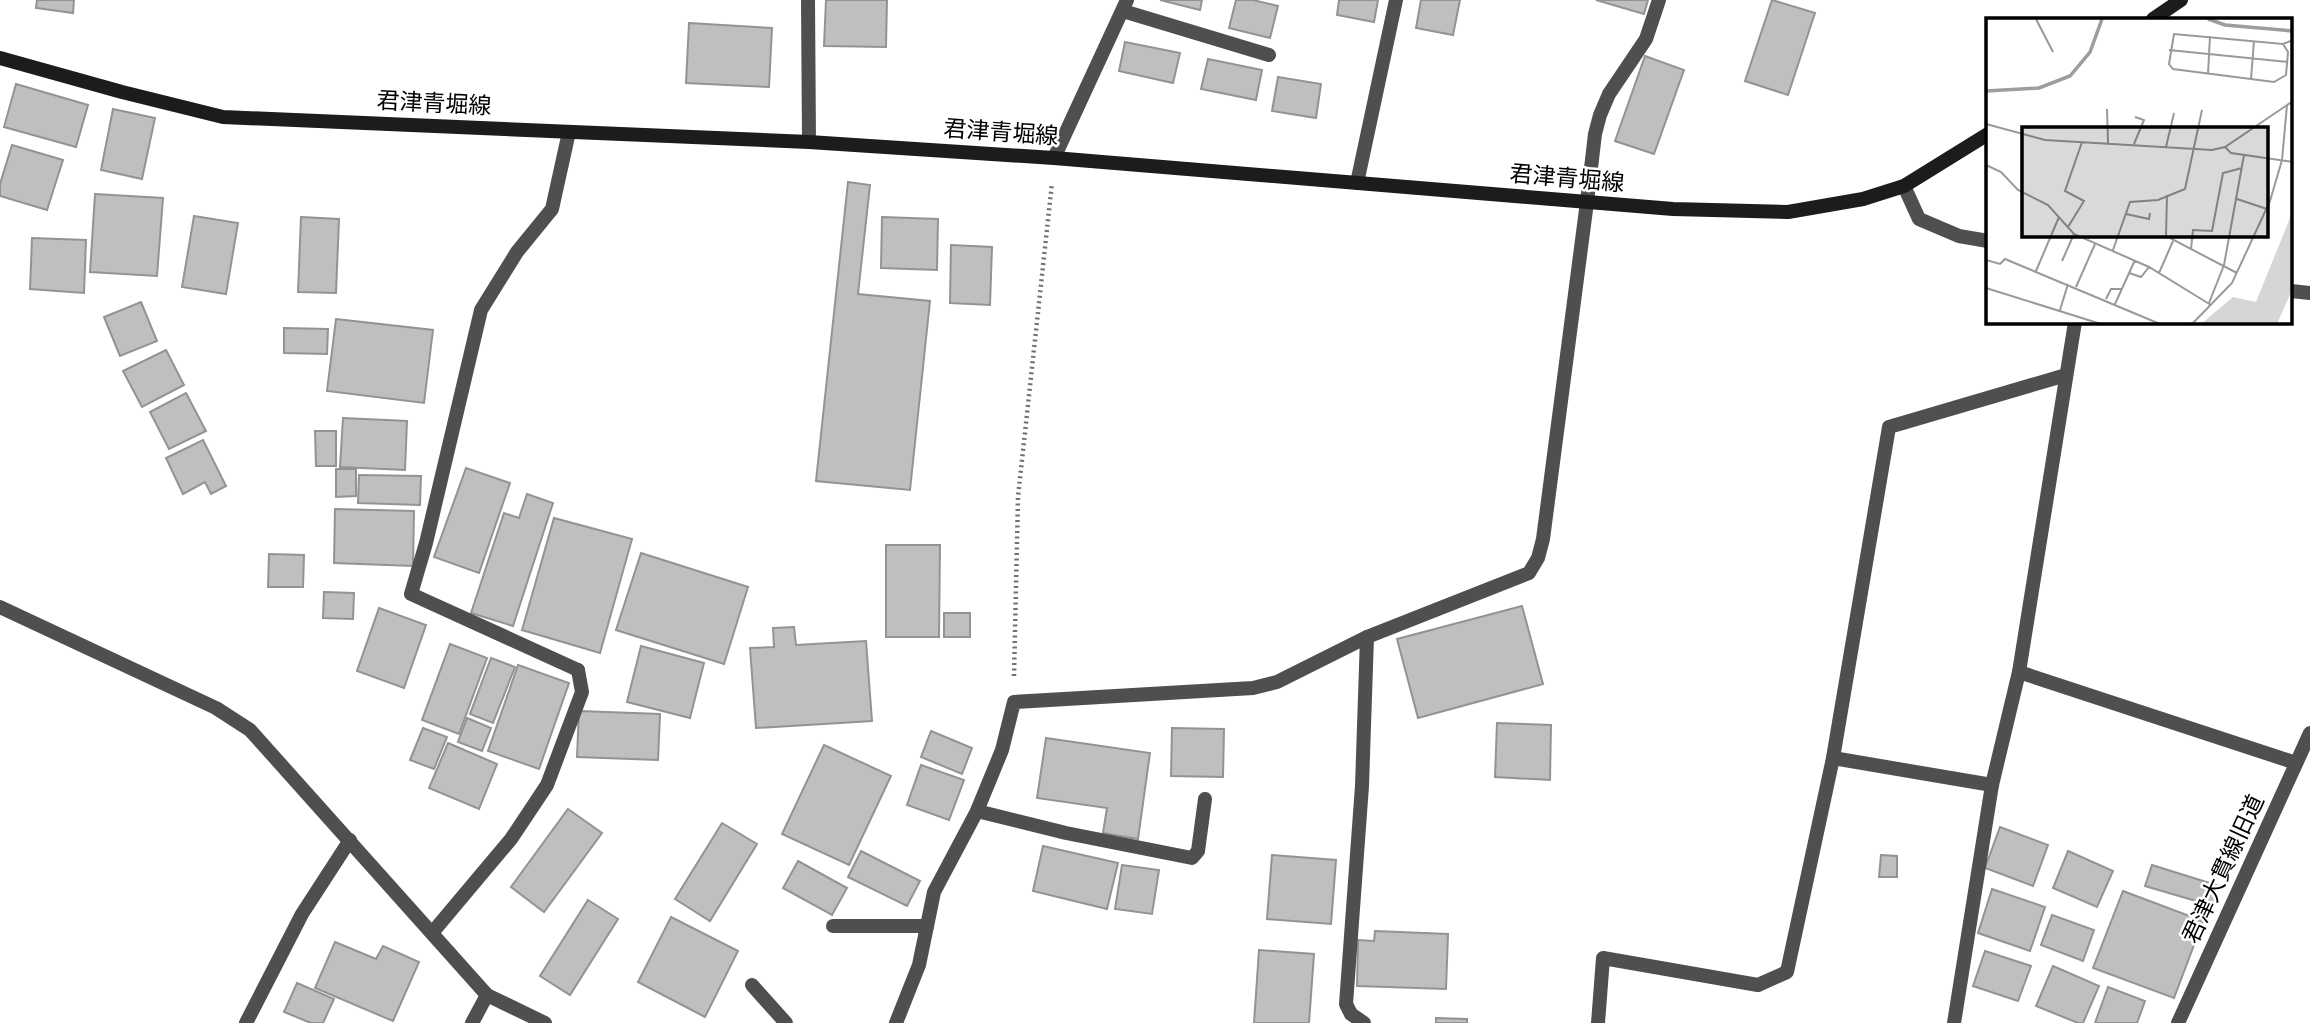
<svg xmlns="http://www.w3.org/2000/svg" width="2310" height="1023" font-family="'DejaVu Sans','Noto Sans JP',sans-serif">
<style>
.building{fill:#bfbfbf;stroke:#939393;stroke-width:2}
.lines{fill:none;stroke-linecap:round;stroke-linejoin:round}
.path{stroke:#717171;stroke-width:4.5;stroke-dasharray:2 3.5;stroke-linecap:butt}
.lane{stroke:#4f4f4f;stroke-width:14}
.street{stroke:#4f4f4f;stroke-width:14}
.secondary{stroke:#1c1c1c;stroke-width:14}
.labels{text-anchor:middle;stroke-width:5;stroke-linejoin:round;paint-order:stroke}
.street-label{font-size:23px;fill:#000;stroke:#fff}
.inset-river{fill:none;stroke:#9d9d9d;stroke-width:3.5}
.inset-road{fill:none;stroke:#999;stroke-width:2}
.view{fill:#000;fill-opacity:0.15;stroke:#000;stroke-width:3.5}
.inset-edge{fill:none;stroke:#000;stroke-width:3.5}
</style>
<rect width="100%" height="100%" fill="#fff"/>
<!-- building -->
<g class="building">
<path d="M37,0h37l-1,13 -37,-5z"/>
<path d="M826,0h61l-1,47 -62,-1z"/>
<path d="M1160,0h42l-2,10z"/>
<path d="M1236,0h17l25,6 -8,32 -41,-10z"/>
<path d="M1339,0h39l-4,22 -37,-7z"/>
<path d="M1421,0h39l-7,35 -37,-7z"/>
<path d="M1596,0h52l-4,14z"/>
<path d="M1772,0l43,13 -27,82 -43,-14z"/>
<path d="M689,23l83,5 -3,59 -83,-4z"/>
<path d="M1125,42l55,11 -7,30 -54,-12z"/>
<path d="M1645,56l39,14 -30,84 -39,-13z"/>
<path d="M1208,59l54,11 -6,30 -55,-11z"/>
<path d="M1278,77l43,7 -5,34 -44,-7z"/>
<path d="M16,84l72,21 -12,42 -72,-20z"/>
<path d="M113,109l42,9 -13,61 -41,-9z"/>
<path d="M12,145l51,15 -16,50 -47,-14v-12z"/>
<path d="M848,182l22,3 -12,109 72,7 -20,189 -94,-9z"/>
<path d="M95,194l68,4 -6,78 -67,-4z"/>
<path d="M194,216l44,7 -12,71 -44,-7z"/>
<path d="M301,217l38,2 -3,74 -38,-1z"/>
<path d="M882,217l56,2 -1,51 -56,-2z"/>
<path d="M32,238l54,2 -2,53 -54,-4z"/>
<path d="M951,245l41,2 -2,58 -40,-2z"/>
<path d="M141,302l16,39 -37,15 -16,-39z"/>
<path d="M336,319l97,11 -9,73 -97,-12z"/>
<path d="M284,328l44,1 -1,25 -43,-1z"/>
<path d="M166,350l18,35 -42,22 -19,-36z"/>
<path d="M186,393l20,38 -37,18 -19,-37z"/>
<path d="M343,418l64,3 -2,49 -65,-3z"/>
<path d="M315,431h21v35h-20z"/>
<path d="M203,440l23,46 -15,8 -6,-12 -22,12 -17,-36z"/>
<path d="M466,468l44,15 -31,90 -45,-16z"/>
<path d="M336,469h20v27l-20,1z"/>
<path d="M359,475l62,1 -1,29 -62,-2z"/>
<path d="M527,494l26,9 -40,123 -42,-13 33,-100 15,5z"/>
<path d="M335,509l79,2 -1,55 -79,-3z"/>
<path d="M554,518l78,21 -32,114 -78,-23z"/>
<path d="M886,545h54l-1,92h-53z"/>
<path d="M641,553l107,34 -24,77 -108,-34z"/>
<path d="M269,554l35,1 -1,32h-35z"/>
<path d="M324,592l30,1 -1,26 -30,-1z"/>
<path d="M1522,606l21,78 -125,34 -21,-79z"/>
<path d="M379,608l47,17 -22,63 -47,-17z"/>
<rect x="944" y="613" width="26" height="24"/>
<path d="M794,627l2,18 70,-4 6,80 -116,7 -6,-80 24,-1 -1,-19z"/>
<path d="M450,644l37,14 -28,76 -37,-14z"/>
<path d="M641,646l63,17 -14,55 -63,-16z"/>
<path d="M491,658l24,9 -22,56 -23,-9z"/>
<path d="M518,665l51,18 -30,86 -51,-18z"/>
<path d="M579,711l81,3 -2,46 -81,-3z"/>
<path d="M467,718l24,10 -9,23 -24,-9z"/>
<path d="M1497,723l54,2 -1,55 -55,-3z"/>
<path d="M423,728l24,9 -13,32 -24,-9z"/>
<path d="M1172,728l52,1 -1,48 -52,-1z"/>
<path d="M931,731l41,17 -10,26 -41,-17z"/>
<path d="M1046,738l104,15 -12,86 -35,-6 4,-25 -70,-10z"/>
<path d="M448,743l49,21 -18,45 -50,-21z"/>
<path d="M824,745l67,31 -42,89 -67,-31z"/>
<path d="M921,765l43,15 -15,40 -42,-15z"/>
<path d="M568,809l34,24 -58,79 -33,-25z"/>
<path d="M722,823l35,21 -47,77 -35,-22z"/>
<path d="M2000,827l48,18 -15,41 -48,-18z"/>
<path d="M1043,846l75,17 -11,46 -74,-18z"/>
<path d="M861,851l59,30 -13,25 -59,-29z"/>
<path d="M2068,851l45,20 -16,36 -44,-19z"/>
<path d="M1272,855l64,5 -5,64 -64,-5z"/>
<path d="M1881,855l16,1v21h-18z"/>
<path d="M798,861l49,27 -15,27 -49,-27z"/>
<path d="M1122,865l37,5 -7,44 -37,-5z"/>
<path d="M2152,865l67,21 -6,20 -68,-20z"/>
<path d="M1992,889l53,18 -15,44 -52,-18z"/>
<path d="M2123,891l80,30 -29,77 -81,-30z"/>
<path d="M588,900l30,19 -48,76 -30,-19z"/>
<path d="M2052,915l42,15 -11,31 -42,-16z"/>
<path d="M671,917l67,34 -33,66 -67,-35z"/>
<path d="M1375,931l73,3 -2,55 -89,-3 1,-46 16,1z"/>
<path d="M335,942l41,17 7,-13 36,16 -26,59 -78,-33z"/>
<path d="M1259,950l55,4 -5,69h-55z"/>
<path d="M1985,951l46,15 -13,35 -45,-15z"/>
<path d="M2053,966l46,20 -16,37h-5l-42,-17z"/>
<path d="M297,983l37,16 -11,24h-12l-27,-11z"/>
<path d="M2108,987l37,14 -8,22h-42z"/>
<path d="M1436,1018l31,1v4h-31z"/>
</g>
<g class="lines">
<!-- path -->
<path class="path" d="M1014,676l4,-179 34,-314"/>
<!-- lane -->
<g class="lane">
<path d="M808,0l1,142"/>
<path d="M1054,158l73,-158"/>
<path d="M1587,202l8,-68 5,-19 9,-21 37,-55 13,-39"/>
<path d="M977,811l89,22 126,25 6,-7 7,-52"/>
<path d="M833,926h94"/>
<path d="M432,933l79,-94 36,-54 35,-93 -4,-22"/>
<path d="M752,985l34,38"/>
<path d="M472,1023l15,-28"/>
<path d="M1364,1023l-13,-9 -5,-10 16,-218 5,-149"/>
</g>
<!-- street -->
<g class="street">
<path d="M1123,11l146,44"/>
<path d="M569,132l-17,77 -35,43 -36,58 -55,233 -15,51 167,76"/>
<path d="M1357,183l39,-183"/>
<path d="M1904,186l15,33 40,17 29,5"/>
<path d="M2291,291l19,2"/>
<path d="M0,607l216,101 34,22 237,265 58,28"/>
<path d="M2019,672l277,91"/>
<path d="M1833,758l159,27"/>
<path d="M246,1023l56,-109 48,-74"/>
<path d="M896,1023l23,-58 15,-73 43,-81 25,-61 12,-48 239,-14 24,-6 90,-45 162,-64 9,-15 5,-19 44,-337"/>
<path d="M1598,1023l5,-65 155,27 29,-13 46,-214 56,-331 177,-52"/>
<path d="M1954,1023l38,-238 27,-113 56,-350"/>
<path d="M2178,1023l132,-290"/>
</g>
<!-- secondary -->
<g class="secondary">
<path d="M2153,19l28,-19"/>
<path d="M0,58l122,34 101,25 586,25 245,16 619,51 115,3 75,-13 41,-13 84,-52"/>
</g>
</g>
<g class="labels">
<!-- street labels -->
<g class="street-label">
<text transform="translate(434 103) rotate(3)" y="8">君津青堀線</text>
<text transform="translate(1001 132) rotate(4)" y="8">君津青堀線</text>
<text transform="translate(1567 178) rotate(5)" y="8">君津青堀線</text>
<text transform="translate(2223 869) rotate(-65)" y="8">君津大貫線旧道</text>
</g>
</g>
<!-- overview -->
<g transform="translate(1986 18)">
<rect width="306" height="306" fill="#fff"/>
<path d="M306,195v77l-15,34h-76l32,-27 23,5z" fill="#d6d6d6"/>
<path class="inset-river" d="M222,1l17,6 68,6M0,73l53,-3 31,-12 20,-24 12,-33"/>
<path class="inset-road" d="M50,1l17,33M297,26l5,8 -2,23 -12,7 -101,-13 -4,-5 5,-30 109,10 10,-4M183,32l119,12M222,56l2,-38M265,61l3,-38M121,91l1,34M0,106l59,16 167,10 13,-3 68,-46M148,126l10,-24 -9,-3M180,129l8,-34M239,129l6,6 62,9M0,147l15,7 17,18 30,15 26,29 75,33 62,38M181,177l-1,41 71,37M251,181l30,10M140,196l23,5 1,-6M82,209l16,-26 -19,-10 17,-49M205,231l2,-19 19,1 11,-58 19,-5M127,232l17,-48 28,-2 27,-11 17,-79M0,242l14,4 5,-5 155,65M76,243l12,-27M50,253l23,-54M143,255l12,4 8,-10M173,255l14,-32M90,269l19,-43M0,270l115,36M120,281l5,-10h10M223,285l15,-38 20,-110M129,286l20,-44M74,292l8,-26M206,306l40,-41 38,-82 12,-41 5,-55"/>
<path class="view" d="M36,109h246v110h-246z"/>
<rect width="306" height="306" class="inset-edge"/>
</g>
</svg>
